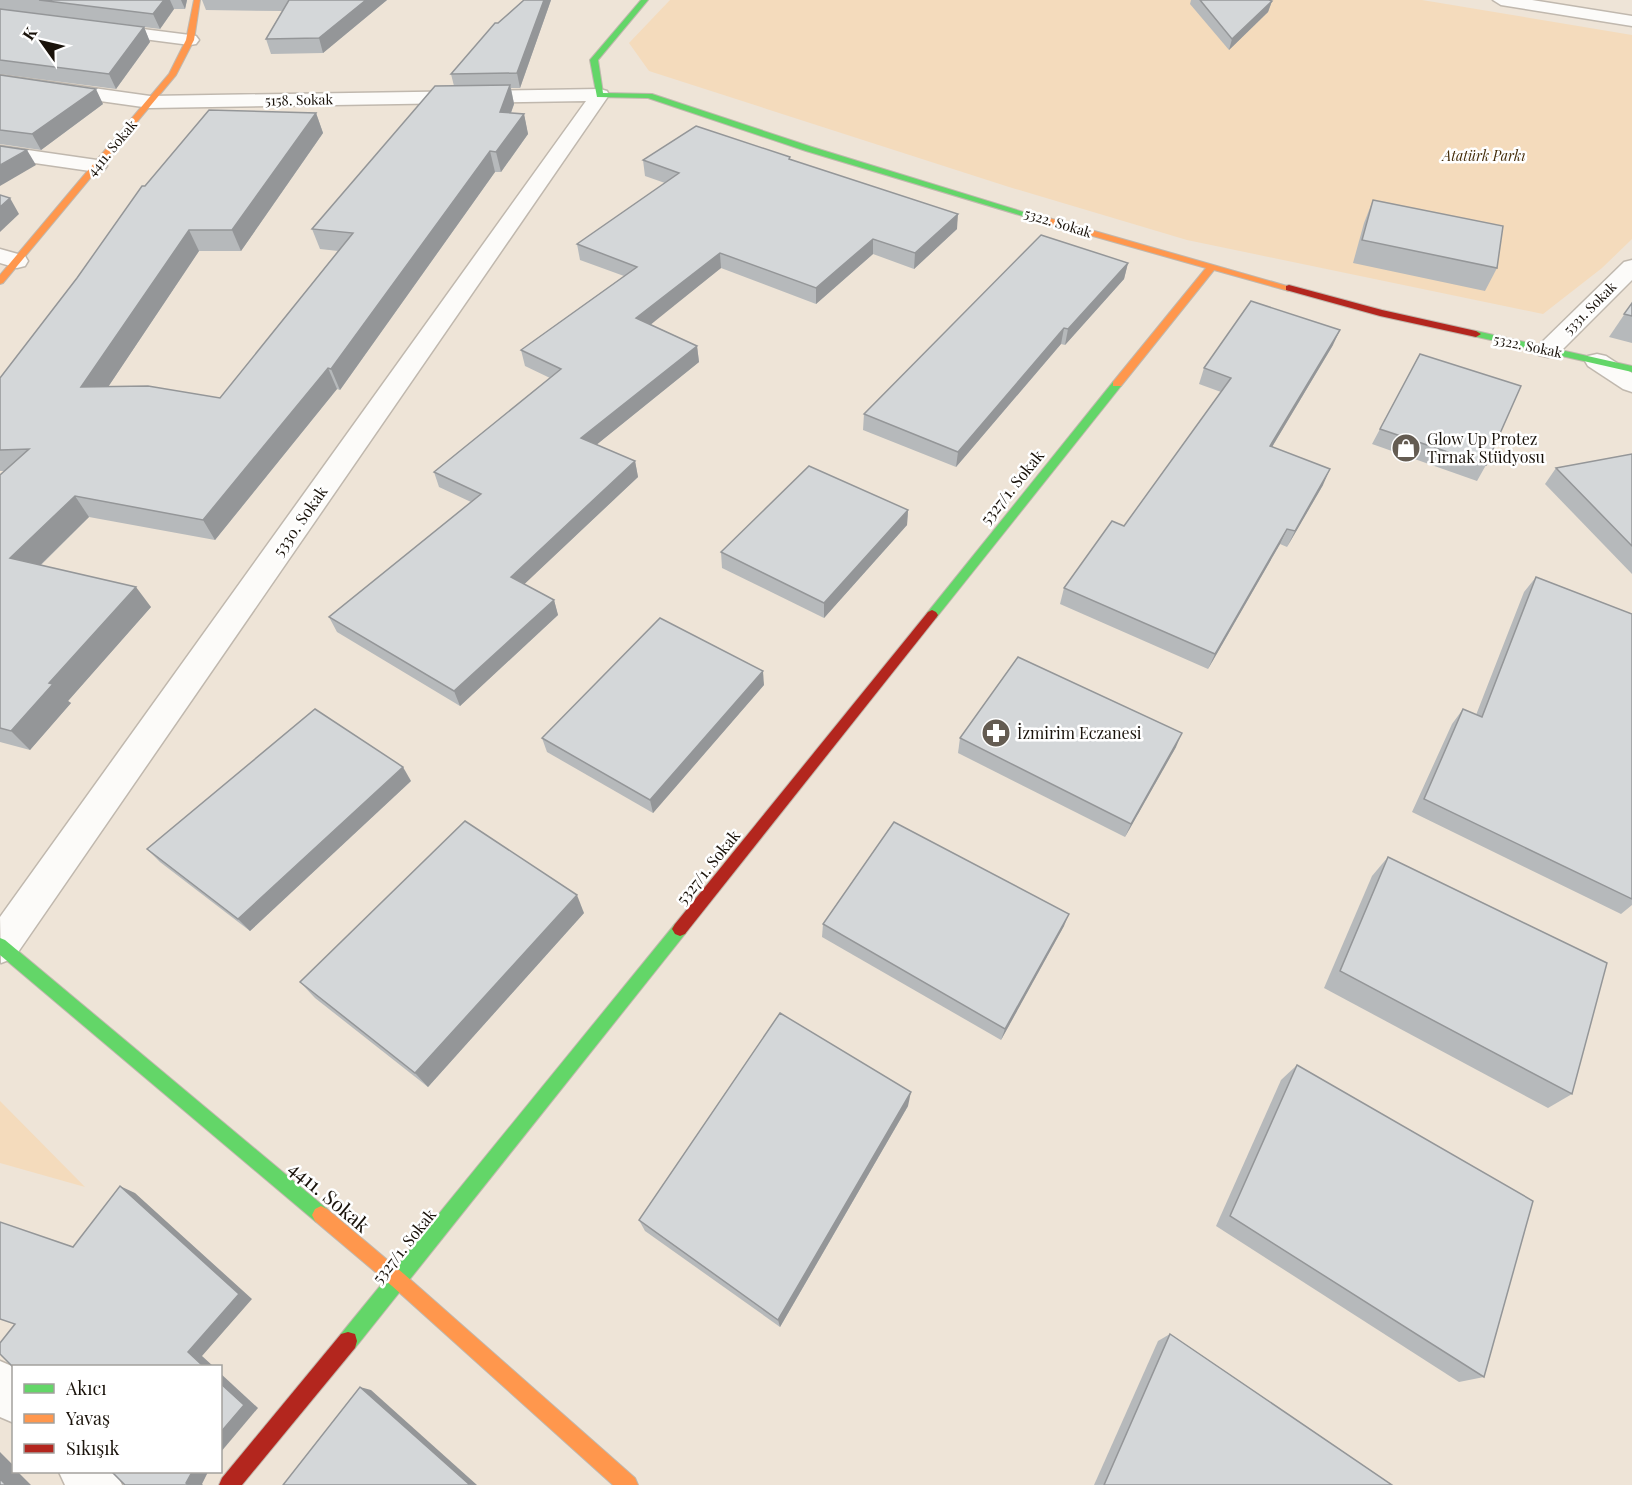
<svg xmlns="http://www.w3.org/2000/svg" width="1632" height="1485" font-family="'Playfair Display',serif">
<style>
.green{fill:#f4dbbc}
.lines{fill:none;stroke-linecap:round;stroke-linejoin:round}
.street-casing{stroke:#c0b8ae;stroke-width:3}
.fast-casing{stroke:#c0b8ae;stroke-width:2}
.slow-casing{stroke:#c0b8ae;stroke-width:2}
.jam-casing{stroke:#c0b8ae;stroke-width:2}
.street{fill:#fcfbf9;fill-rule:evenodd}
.fast{fill:#63d668;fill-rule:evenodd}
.slow{fill:#ff974d;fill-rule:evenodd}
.jam{fill:#b3261e;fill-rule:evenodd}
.wall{fill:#b6b9bb}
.shaded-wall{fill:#949698}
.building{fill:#d4d7d9;stroke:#949698;stroke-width:1.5}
.labels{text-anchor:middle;stroke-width:5;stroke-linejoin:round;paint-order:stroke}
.far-street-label{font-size:14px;fill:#1a130b;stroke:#fff}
.far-park-label{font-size:14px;font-style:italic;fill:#442c09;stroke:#fff}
.poi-label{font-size:16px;fill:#1a130b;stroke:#fff;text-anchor:start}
.street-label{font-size:16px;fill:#1a130b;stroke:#fff}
.near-street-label{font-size:20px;fill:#1a130b;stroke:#fff}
</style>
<rect width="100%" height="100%" fill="#eee4d7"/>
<!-- green -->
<g class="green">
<path d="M670,0h752l210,35v204l-30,29 -59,46 -356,-74 -178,-53 -360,-116 -20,-28z"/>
<path d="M0,1101l85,86 -85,-24z"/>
</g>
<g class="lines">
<!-- street casing -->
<g class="street-casing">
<g id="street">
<path d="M1493,0h39l100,16v10l-131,-21z"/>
<path d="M103,24l87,11 6,1 3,4 -3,4 -6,1 -93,-12 -3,-4 3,-4z"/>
<path d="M0,75l150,21 450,-7 7,2 2,4 -595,863 -13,5 -1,-46 586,-816 -436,7 -150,-21z"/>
<path d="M0,146l97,14 7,2 3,4 -3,4 -7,2 -97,-14z"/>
<path d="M0,249l25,7 3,5 -3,5 -8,2 -17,-5z"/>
<path d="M1632,260v20l-75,75 -9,2 -9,-2 -3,-5 3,-5 85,-83z"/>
<path d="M1597,354l9,2 26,17v19l-9,-3 -35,-23 -3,-5 3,-5z"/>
<path d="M0,1361l14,6v56l-14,-6z"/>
<path d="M59,1472h57l6,13h-57z"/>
</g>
</g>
<!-- fast casing -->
<g class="fast-casing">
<g id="fast">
<path d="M641,0h7l-50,60 5,33 49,1 160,53 231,71 -7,2 -230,-69 -158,-53 -51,-1 -7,-37z"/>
<path d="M1476,331l156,35v6l-159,-36v-4z"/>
<path d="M1117,381l4,1v4l-185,232h-8l-2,-3 2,-3 185,-230z"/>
<path d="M680,922l5,2 3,5 -3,5 -330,414 -7,2 -7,-2 -2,-7 2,-7 334,-410z"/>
<path d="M0,938l5,2 322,269 3,6 -3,6 -6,3 -6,-3 -315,-266z"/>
</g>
</g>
<!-- slow casing -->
<g class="slow-casing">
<g id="slow">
<path d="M194,0h6l-6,40 -18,35 -173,208 -3,1v-9l169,-201 17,-34z"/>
<path d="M1036,216h6l252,72 -5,3 -75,-21 -93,116h-8v-4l93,-114 -170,-48z"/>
<path d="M321,1206l6,3 77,65 231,204 3,7h-25l-221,-199 -77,-65 -3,-6 3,-6z"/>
</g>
</g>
<!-- jam casing -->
<g class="jam-casing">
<g id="jam">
<path d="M1289,285l93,25 94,21 5,3 -5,3 -96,-21 -94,-26v-4z"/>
<path d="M932,610l4,2 2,3 -2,3 -251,316 -5,2 -5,-2 -3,-5 3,-5 253,-312z"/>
<path d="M348,1332l7,2 2,7 -2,7 -113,137h-23l3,-7 119,-144z"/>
</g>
</g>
<!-- street -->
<use href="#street" class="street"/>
<!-- fast -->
<use href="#fast" class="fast"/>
<!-- slow -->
<use href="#slow" class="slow"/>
<!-- jam -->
<use href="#jam" class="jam"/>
</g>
<!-- wall -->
<g class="wall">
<path d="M0,0h187l-2,9h-11l-14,20 -160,-20z"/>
<path d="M202,0h185l-64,53 -52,1 -5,-15 16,-28 -76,-1z"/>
<path d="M524,0h27l-31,88h-9l3,16 -3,9 13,1 4,20 -27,38h-6l-155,218 -3,-1 -122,151 -126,-23 -48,48 110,42 -83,94 3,2 -41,47 -30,-8v-267l5,-4h-5v-93l77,-100 68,-92 171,-73 7,20 -82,118h-42l-91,136 112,11 118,-147 -18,-2 -8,-20 142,-143 -3,-12 47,-51z"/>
<path d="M1191,0h78l3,1 -4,11 -39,38 -39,-46z"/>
<path d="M0,9l144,18 6,15 -34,47 -116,-15z"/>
<path d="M0,75l103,29 -62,46 -41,-6z"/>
<path d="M790,159l167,70 -43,40 -41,-15 -57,50 -95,-36 -71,56 47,22 2,16 -103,83 39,16 3,16 -114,107 30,16 4,15 -98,91 -123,-74 -8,-15 142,-115 -32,-15 -5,-15 116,-94 -25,-12 -4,-16 103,-74 -44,-16 -3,-16 88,-61 -20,-7 -2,-16z"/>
<path d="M1373,200l124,68 -12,23 -132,-28 11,-40z"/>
<path d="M1128,263l-4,16 -59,66 -4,-1 -105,123 -93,-37 1,-16z"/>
<path d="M1632,303v40l-23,-6z"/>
<path d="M1333,345l-61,102 51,38 -36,62 -7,-3 -72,125 -148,-65 4,-16 60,-62 97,-134 -22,-8 5,-16z"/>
<path d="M1380,429l106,36 -9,16 -105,-37z"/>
<path d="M1632,454v120l-87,-90 11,-16z"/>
<path d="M908,510l-1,15 -83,93 -102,-50 -1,-16z"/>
<path d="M1536,577l96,37v291l-11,9 -209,-102 40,-88 11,-15 13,6 48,-123z"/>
<path d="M764,685l-111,128 -106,-61 -5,-14z"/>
<path d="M960,738l216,9 -51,90 -167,-84z"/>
<path d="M411,781l-161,150 -90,-69 -13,-13z"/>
<path d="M1388,857l184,237 -24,14 -224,-120 48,-112z"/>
<path d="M584,913l-156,174 -113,-89 -15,-16z"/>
<path d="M823,924l241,2 -63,114 -179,-103z"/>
<path d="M1297,1065l187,312 -25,5 -243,-156 65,-146z"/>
<path d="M908,1106l-128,221 -135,-96 -6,-11z"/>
<path d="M1170,1334l222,151h-298l64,-144z"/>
</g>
<!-- shaded-wall -->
<g class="shaded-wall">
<path d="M164,0h6l4,9 -14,20 -7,-15z"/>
<path d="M181,0h6l-2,9z"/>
<path d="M366,0h21l-64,53 -4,-15z"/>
<path d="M544,0h7l-31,88 -3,-15z"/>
<path d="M1272,1l-4,11 -39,38 3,-11z"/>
<path d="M144,27l6,15 -34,47 -7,-15z"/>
<path d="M510,85l4,19 -10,28 -4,-20z"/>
<path d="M96,89l7,15 -62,46 -9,-16z"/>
<path d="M316,113l7,20 -82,118 -9,-21z"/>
<path d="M524,114l4,20 -27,38 -5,-20z"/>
<path d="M27,150l9,15 -36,21v-21z"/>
<path d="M490,151l5,21 -155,218 -9,-21z"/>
<path d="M10,198l9,16 -19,18v-25z"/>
<path d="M958,214l-1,15 -43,40 1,-16z"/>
<path d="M189,230l10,21 -105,157 -13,-21z"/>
<path d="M873,239v15l-57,50v-16z"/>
<path d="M720,253l1,15 -82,66 -3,-16z"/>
<path d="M1128,263l-4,16 -59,66 3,-16z"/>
<path d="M1064,328l-3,16 -105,123 2,-15z"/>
<path d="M1340,330l-7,15 -70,117 7,-16z"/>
<path d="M697,346l2,16 -114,92 -4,-16z"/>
<path d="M328,368l9,21 -122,151 -12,-20z"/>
<path d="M635,461l3,16 -122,115 -5,-15z"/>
<path d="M1330,469l-7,16 -36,62 8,-16z"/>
<path d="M75,496l14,21 -62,61 -17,-20z"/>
<path d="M908,510l-1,15 -83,93v-15z"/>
<path d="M1287,529l-7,15 -72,125 7,-15z"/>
<path d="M136,587l15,20 -83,94 3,2 -41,47 -19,-19 38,-48z"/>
<path d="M554,600l4,15 -98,91 -6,-15z"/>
<path d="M763,671l1,14 -111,128 -3,-13z"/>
<path d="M1182,733l-6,14 -51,90 6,-13z"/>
<path d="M403,767l8,14 -161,150 -12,-12z"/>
<path d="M577,895l7,18 -156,174 -13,-14z"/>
<path d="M1069,914l-5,12 -63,114 4,-11z"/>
<path d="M911,1092l-3,14 -128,221 -2,-7z"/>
<path d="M120,1186l15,7 117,106 -50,57 11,10h-10l-15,-14z"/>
<path d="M220,1373l38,35 -38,45z"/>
<path d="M360,1387l11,3 106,95h-7z"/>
<path d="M0,1452l14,14v6h4l13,13h-25l-6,-6z"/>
<path d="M192,1472h16l-6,12 1,1h-14l-3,-2z"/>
</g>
<!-- building -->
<g class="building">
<path d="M39,0h125l-11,14z"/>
<path d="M289,0h77l-47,38 -53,1z"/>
<path d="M524,0h20l-27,73 -66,1 44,-51h3z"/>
<path d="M1200,0h69l3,1 -40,38z"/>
<path d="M0,9l144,18 -35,47 -109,-14z"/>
<path d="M0,75l96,14 -64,45 -32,-4z"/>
<path d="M510,85l-10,27 24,2 -28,38 -6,-1 -159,218 -3,-1 -125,152 -128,-24 -65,62 126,29 -87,96 4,1 -42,47 -11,-3v-253l29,-26 -29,1v-72l77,-100 65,-92h3l64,-76 107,3 -84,117h-43l-108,157 67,-1 72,12 133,-165 -41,-4 123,-143z"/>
<path d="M696,126l94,31 -1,2 169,55 -43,39 -42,-14 -57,49 -96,-35 -84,65 61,28 -116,92 54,23 -124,116 43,23 -100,91 -125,-74 152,-123 -47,-22 127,-103 -40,-19 116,-83 -60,-23 102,-71 -36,-13z"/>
<path d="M0,146l27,4 -27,15z"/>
<path d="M0,195l10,3 -10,9z"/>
<path d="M1373,200l130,26 -6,42 -135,-28z"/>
<path d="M1041,235l87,28 -60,66 -4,-1 -106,124 -94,-38z"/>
<path d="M1251,301l89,29 -70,116 60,23 -35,62 -8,-2 -72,125 -151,-66 48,-67 12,5 107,-148 -27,-10z"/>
<path d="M1632,303v13l-8,-2z"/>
<path d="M1420,354l101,32 -35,79 -106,-36z"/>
<path d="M1632,454v92l-76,-78z"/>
<path d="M809,466l99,44 -84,93 -103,-51z"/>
<path d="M1536,577l96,37v285l-208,-100 39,-90 19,8z"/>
<path d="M660,618l103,53 -113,129 -108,-62z"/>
<path d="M1018,657l164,76 -51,91 -171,-86z"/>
<path d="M315,709l88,58 -165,152 -91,-70z"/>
<path d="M465,821l112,74 -162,178 -115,-91z"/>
<path d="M894,822l175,92 -64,115 -182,-105z"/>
<path d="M1388,857l219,106 -35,131 -232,-123z"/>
<path d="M780,1013l131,79 -133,228 -139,-100z"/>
<path d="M1297,1065l236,136 -49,176 -254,-161z"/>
<path d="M120,1186l119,108 -51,58 15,14h-189v2l-14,-14v-11l15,-19 -15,-5v-97l73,25z"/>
<path d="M1170,1334l222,151h-288z"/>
<path d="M220,1383l24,22 -24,28z"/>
<path d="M360,1387l110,98h-187z"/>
<path d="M112,1472h80l-6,11 3,2h-64z"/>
<path d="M0,1479l6,6h-6z"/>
</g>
<!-- icons -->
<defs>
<g id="shop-disc" transform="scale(1.5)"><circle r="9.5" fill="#645c52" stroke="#fff"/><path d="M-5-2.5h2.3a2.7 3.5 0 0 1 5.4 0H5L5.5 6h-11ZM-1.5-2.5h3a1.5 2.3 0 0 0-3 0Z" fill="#fff"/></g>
<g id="pharmacy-disc" transform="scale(1.5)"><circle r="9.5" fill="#645c52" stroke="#fff"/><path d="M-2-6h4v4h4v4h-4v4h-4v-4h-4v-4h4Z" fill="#fff"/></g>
</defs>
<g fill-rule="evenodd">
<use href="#shop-disc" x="1406" y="448"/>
<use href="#pharmacy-disc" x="996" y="733"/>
</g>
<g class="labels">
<!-- far-street labels -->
<g class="far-street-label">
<text transform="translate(299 100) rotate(-1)" y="5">5158. Sokak</text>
<text transform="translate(112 148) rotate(-50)" y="5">4411. Sokak</text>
<text transform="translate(1058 223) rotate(17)" y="5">5322. Sokak</text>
<text transform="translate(1590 308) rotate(-45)" y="5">5331. Sokak</text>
<text transform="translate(1528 346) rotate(12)" y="5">5322. Sokak</text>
</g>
<!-- far-park labels -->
<g class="far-park-label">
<text x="1484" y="161">Atatürk Parkı</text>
</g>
<!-- poi labels -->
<g class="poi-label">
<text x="1427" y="445">Glow Up Protez<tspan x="1427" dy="18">Tırnak Stüdyosu</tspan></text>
<text x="1017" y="739">İzmirim Eczanesi</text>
</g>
<!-- street labels -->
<g class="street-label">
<text transform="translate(1012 487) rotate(-51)" y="6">5327/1. Sokak</text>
<text transform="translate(300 521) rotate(-55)" y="6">5330. Sokak</text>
<text transform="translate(708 867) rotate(-51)" y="6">5327/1. Sokak</text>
<text transform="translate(404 1246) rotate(-51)" y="6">5327/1. Sokak</text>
</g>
<!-- near-street labels -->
<g class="near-street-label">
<text transform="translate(329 1197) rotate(40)" y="7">4411. Sokak</text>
</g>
</g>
<!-- legend -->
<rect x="12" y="1365" width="210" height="108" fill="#ffffff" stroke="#a3a19d" stroke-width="1.5"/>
<rect x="24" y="1384" width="30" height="9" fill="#63d668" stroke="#a3a19d" stroke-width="1.5"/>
<text x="66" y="1395" font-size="18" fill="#1a130b">Akıcı</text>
<rect x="24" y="1414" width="30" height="9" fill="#ff974d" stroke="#a3a19d" stroke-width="1.5"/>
<text x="66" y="1425" font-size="18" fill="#1a130b">Yavaş</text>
<rect x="24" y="1444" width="30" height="9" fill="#b3261e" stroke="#a3a19d" stroke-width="1.5"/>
<text x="66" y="1455" font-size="18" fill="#1a130b">Sıkışık</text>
<!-- north arrow -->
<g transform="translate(42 42) rotate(304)" stroke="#ffffff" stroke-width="4.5" paint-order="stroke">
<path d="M0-4.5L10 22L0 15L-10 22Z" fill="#1a130b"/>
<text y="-9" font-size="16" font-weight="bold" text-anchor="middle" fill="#1a130b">K</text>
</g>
</svg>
